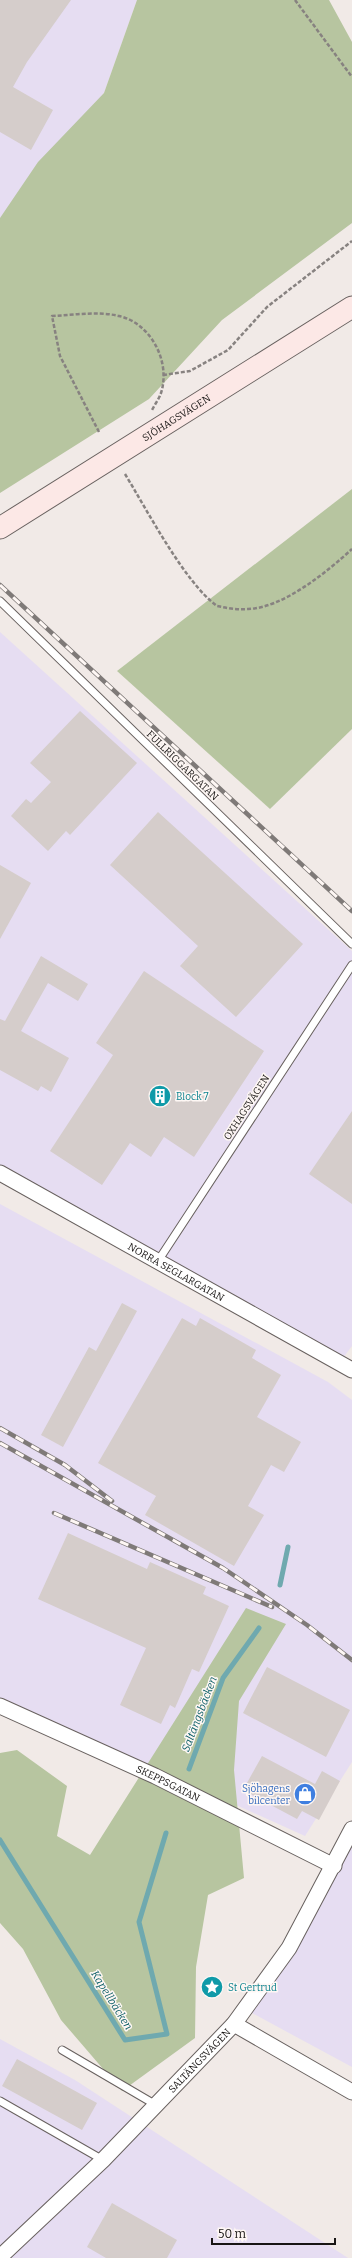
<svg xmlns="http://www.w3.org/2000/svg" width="352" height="2258" font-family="Bitter,serif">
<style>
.industrial{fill:#e6ddf2}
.green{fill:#b7c5a0}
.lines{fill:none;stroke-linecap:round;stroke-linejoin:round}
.stream{stroke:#6fa9af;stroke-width:5}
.building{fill:#d5cdcb}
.service-casing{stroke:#68615f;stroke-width:9}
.minor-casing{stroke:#68615f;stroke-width:17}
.secondary-casing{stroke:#68615f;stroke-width:23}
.path{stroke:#878280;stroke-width:2.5;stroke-dasharray:4 2;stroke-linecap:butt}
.service{stroke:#fff;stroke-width:7}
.minor{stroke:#fff;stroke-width:15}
.secondary{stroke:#fce8e6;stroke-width:21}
.rail-casing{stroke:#7f7a78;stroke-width:4.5}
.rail{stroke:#fef7f4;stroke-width:3;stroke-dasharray:9;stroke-linecap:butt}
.labels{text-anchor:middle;stroke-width:3;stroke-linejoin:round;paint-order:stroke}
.street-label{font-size:10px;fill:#181514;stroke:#fef7f4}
.culture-label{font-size:10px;fill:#0d838f;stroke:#fef7f4;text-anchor:start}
.shop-label{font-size:10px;fill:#366cbe;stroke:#fef7f4;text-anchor:end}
.water-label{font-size:11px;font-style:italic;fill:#0a5e66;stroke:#fef7f4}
</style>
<rect width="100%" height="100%" fill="#f1eae7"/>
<!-- industrial -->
<g class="industrial">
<path d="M0,0h137l-33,93 -104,130z"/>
<path d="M0,632l352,319v395l-9,12 -343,-190z"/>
<path d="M0,1204l328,178 24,18v362l-47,74 -305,-137z"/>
<path d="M352,1835v232l-100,-54z"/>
<path d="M0,2039l75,41 273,178h-348z"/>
</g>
<!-- green -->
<g class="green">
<path d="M137,0h192l23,42v181l-130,97 -73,79 -149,94v-275l38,-56 66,-69z"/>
<path d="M352,489v240l-82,80 -153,-138z"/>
<path d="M246,1608l40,16 -47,77 -5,69 10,108 -36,17 -12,72 -1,71 -73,53 -61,-71 -38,-71 -23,-26v-170l17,-3 50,36 -10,50 33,19z"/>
</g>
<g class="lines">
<!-- stream -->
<g class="stream">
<path d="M280,1585l8,-38"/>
<path d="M189,1769l34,-91 36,-50"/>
<path d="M0,1840l125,200 42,-6 -28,-112 27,-89"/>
</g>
</g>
<!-- building -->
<g class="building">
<path d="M0,0h71l-44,62 -14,25 40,23 -22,40 -31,-18z"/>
<path d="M80,711l57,52 -67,72 -4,-4 -18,20 -37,-35 15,-17 5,4 20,-21 -21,-19z"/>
<path d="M158,812l145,132 -67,73 -56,-51 18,-20 -88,-81z"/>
<path d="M0,865l31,18 -31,56z"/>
<path d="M41,956l47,28 -10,17 -30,-18 -27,48 48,27 -18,34 -10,-6 -3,5 -38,-21v-51l5,2z"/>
<path d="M144,971l120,80 -70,106 -30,-20 -13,20 -21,-14 -28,42 -52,-34 63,-96 -17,-12z"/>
<path d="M352,1111v93l-43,-30z"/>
<path d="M122,1303l15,8 -74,136 -22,-12 48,-88 7,4z"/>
<path d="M182,1318l14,8 4,-8 56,32 -4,8 29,17 -24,42 44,25 -17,30 -13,-7 -23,41 16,9 -30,51 -89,-51 11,-19 -58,-33z"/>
<path d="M68,1533l79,36 3,-7 56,25 -3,7 26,12 -30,66 -7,-3 -17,39 -5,-3 -9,19 -41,-19 26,-57 -108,-49z"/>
<path d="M267,1667l83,43 -24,47 -83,-44z"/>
<path d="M262,1756l53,28 7,-13 18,10 -21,39 -17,-9 -5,8 -54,-29z"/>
<path d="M17,2059l80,44 -15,27 -80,-44z"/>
<path d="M112,2203l65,37 -10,18h-61l-19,-11z"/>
</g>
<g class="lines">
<!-- service casing -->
<g class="service-casing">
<g id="service">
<path d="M0,601l352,343"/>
<path d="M158,1261l194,-296"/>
<path d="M62,2050l94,55"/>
<path d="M0,2101l103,59"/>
</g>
</g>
<!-- minor casing -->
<g class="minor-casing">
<g id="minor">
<path id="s1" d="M0,1173l352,197"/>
<path id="s2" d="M0,1706l155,70 179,90"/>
<path d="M234,2024l118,68"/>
<path id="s3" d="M0,2257l103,-97 131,-136 55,-76 63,-119"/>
</g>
</g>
<!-- secondary casing -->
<g class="secondary-casing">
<g id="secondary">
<path id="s4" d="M0,528l352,-221"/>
</g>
</g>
<!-- path -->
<g class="path">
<path d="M295,0l57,77"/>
<path d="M163,375l27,-4 38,-21 39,-43 85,-66"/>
<path d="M99,432l-39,-76 -8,-40c22,-1 46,-5 67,0 32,7 52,46 42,77 -2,6 -6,11 -9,17"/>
<path d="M125,474c22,36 60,109 92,132 10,2 20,4 31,3 35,-1 79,-37 104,-60"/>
</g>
<!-- service -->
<use href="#service" class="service"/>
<!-- minor -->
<use href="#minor" class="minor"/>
<!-- secondary -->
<use href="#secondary" class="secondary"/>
<!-- rail casing -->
<g class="rail-casing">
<g id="rail">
<path d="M0,585l352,326"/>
<path d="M0,1428l65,37 47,36"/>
<path d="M0,1443l223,125 84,57 45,35"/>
<path d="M54,1513l218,94"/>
</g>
</g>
<!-- rail -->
<use href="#rail" class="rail"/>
</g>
<!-- icons -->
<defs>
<g id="building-disc" transform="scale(1.15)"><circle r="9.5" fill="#0f9aa8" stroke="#fef7f4"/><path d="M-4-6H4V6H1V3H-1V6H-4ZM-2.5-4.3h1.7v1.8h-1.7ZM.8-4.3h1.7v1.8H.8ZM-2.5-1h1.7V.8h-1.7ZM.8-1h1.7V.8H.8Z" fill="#fff"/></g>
<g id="shop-disc" transform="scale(1.15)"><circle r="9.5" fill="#3f7fe0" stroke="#fef7f4"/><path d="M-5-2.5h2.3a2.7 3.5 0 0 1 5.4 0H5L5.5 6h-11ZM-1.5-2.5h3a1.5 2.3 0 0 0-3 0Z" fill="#fff"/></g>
<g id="sight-disc" transform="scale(1.15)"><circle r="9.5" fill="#0f9aa8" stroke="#fef7f4"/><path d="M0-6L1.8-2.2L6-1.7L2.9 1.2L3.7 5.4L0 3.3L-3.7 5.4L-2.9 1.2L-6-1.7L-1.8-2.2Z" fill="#fff"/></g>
</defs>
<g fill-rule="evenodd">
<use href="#building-disc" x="160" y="1096"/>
<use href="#shop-disc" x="305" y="1794"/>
<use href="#sight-disc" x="212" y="1987"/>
</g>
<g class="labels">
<!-- street labels -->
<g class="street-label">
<text dy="4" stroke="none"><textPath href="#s4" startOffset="208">SJÖHAGSVÄGEN</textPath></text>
<text transform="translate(183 765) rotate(44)" y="4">FULLRIGGARGATAN</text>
<text transform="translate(246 1107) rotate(-57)" y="4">OXHAGSVÄGEN</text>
<text dy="4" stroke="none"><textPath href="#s1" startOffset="202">NORRA SEGLARGATAN</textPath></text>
<text dy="4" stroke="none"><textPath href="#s2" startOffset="185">SKEPPSGATAN</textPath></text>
<text dy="4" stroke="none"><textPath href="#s3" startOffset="280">SALTÄNGSVÄGEN</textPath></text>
</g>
<!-- culture labels -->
<g class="culture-label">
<text x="176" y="1100">Block 7</text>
<text x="228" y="1991">St Gertrud</text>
</g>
<!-- shop labels -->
<g class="shop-label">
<text x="290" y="1792">Sjöhagens<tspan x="290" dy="12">bilcenter</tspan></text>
</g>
<!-- water labels -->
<g class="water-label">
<text transform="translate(199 1714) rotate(-69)" y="4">Saltängsbäcken</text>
<text transform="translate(112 2000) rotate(58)" y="4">Kapellbäcken</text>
</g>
</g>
<!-- scale -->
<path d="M212 2238v6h123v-6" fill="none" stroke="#181514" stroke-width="2"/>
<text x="218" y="2238" font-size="12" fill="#181514" stroke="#fef7f4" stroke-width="3" paint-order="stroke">50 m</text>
</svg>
